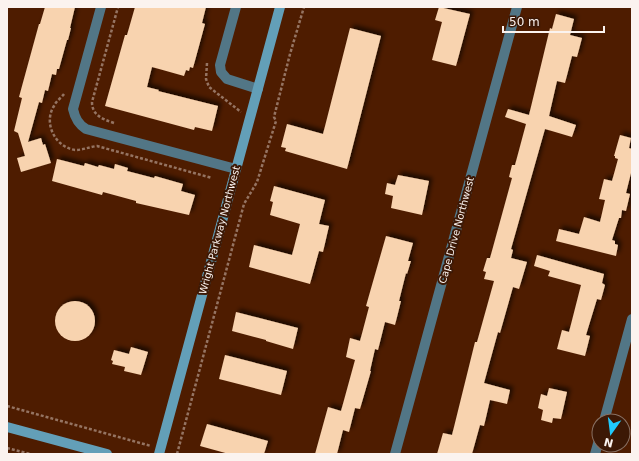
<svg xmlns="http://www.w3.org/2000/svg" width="639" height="461" font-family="'DejaVu Sans',sans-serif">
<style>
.building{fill:#f8d3af;filter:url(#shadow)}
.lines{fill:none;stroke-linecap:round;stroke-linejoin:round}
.path{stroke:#957462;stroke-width:2.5;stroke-dasharray:3 2;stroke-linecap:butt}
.street{stroke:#527686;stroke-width:10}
.secondary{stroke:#639fb8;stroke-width:10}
.labels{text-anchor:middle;stroke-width:4;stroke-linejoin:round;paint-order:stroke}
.street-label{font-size:10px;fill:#fbf3ef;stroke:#3c1805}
</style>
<defs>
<filter id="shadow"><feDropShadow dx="3.5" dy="-3.5" stdDeviation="2" flood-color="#0009"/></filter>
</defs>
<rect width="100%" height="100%" fill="#4e1c00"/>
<!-- building -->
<g class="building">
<path d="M45,7h30l-5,21h1l-3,12h-1l-8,29h-2l-1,6 -4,-1 -4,17 -3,-1 -3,13 -3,-1 -11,40 13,-4 2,7 2,-1 6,19 -30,9 -4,-14 8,-2 -7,-23 -4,-2 8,-33 -3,-1 20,-73h1z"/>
<path d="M135,7h71l-4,16 3,1 -12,44 -3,-1 -1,4 -3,-1 -2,6 -32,-9 -5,20 12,3 -1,1 60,15 -6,25 -17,-4 -1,3 -89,-24 20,-71h2z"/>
<path d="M439,7l31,7 -14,52 -24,-6 10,-38 -7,-2z"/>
<path d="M556,14l18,5 -4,16 12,3 -5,19 -5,-1 -7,27 -8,-2 -8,35 27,9 -4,12 -27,-8 -34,120 2,1 -2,8 16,4 -8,27 -6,-2 -13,46 -2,-1 -14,51 26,7 -3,14 -17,-4 -6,26 -4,-1 -8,29h-35l6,-21 9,2 23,-93h2l17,-61 -10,-2 2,-7 -3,-1 4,-13h3l22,-80 -3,-1 3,-12h3l11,-41 -21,-7 3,-8 21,6 21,-87 2,1z"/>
<path d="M350,28l31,8 -34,133 -62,-18 1,-3 -5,-1 6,-23 36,10z"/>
<path d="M620,135l11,3 -2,10 3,1v20l-6,24 4,1 -4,17 -4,-1 -1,8h-2l-7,22 3,1v3l3,1 -2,11 -60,-15 3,-12 20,5 5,-17 16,5 5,-22 -6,-1 5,-20 8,2 6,-22 -3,-1v-2h-1z"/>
<path d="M57,159l27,7 1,-3 13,4 1,-2 15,4 1,-5 13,4 -1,3 27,7 1,-2 28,8 -2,7 14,4 -6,20 -53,-12v-2l-33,-9 -1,3 -50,-14z"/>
<path d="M398,175l31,6 -7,34 -31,-7 2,-12 -8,-2 2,-11 8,2z"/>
<path d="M274,186l51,14 -6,24 10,2 -6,26 -4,-1 -9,33 -61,-17 5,-22 38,10 8,-31 -30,-9 3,-13 -3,-1z"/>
<path d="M386,236l27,7 -5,18h3l-4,13 -1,-1 -7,28h2l-6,24 -10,-3 -7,28 -3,-1 -5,22h1l-11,38 -5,-1 -6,24 -6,-2 -6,24h-22l13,-47 13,4 14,-51 -9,-3 4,-19 10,3 9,-34 -3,-1z"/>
<path d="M537,255l67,19 -2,9 3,2 -4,15 -4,-1 -11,36 4,1 -5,20 -28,-7 5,-19 7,2 12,-47 -33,-9 2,-5 -16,-5z"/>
<circle cx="75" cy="321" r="20"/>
<path d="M236,312l62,16 -5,21 -27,-8v-1l-34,-9z"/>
<path d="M131,347l17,5 -7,23 -17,-4 1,-4 -13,-3 1,-3 -2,-1 3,-10 15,4z"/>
<path d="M225,355l62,16 -6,24 -62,-16z"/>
<path d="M549,388l18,4 -6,27 -8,-1 -1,5 -11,-3 2,-10 -5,-2 3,-14 6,2z"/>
<path d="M207,424l61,17 -4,13h-35l-29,-8z"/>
</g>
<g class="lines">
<!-- path -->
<g class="path">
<path d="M207,63l-1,16 3,8 32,25"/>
<path d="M64,94c-3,4 -8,7 -10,12 -11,17 1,41 21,44 8,0 14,-3 22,-4l115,32"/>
<path d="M114,123c-12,-4 -22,-8 -22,-21l26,-95"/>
<path d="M7,406l144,40"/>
<path d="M7,448l23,6"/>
<path d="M177,454l67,-250 13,-22 19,-61 -2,-4 16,-63 14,-47"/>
</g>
<!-- street -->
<g class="street">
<path d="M101,7l-28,102c2,9 5,15 13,20l150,40"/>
<path d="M236,7l-16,58 1,7 6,7 31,10"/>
<path d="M604,421l28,-102"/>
<path d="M395,454l122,-447"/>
<path d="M595,454l4,-14"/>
</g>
<!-- secondary -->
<g class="secondary">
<path d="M7,427l100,27"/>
<path d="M159,454l121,-447"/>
</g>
</g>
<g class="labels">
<!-- street labels -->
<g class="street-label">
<text transform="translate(219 230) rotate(-75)" y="4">Wright Parkway Northwest</text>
<text transform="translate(456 230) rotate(-75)" y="4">Cape Drive Northwest</text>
</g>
</g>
<!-- border -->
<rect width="639" height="461" fill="none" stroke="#fbf3ef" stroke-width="16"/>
<!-- north arrow -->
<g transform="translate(611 433) rotate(194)"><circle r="19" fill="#3c1805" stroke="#887063"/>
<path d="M0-3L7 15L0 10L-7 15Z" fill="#20c9fd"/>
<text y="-6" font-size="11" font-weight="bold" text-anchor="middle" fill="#fbf3ef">N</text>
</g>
<!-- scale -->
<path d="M503 26v6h101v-6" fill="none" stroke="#fbf3ef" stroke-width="2"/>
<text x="509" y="26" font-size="12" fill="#fbf3ef" stroke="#3c1805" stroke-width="3" paint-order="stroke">50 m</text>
</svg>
